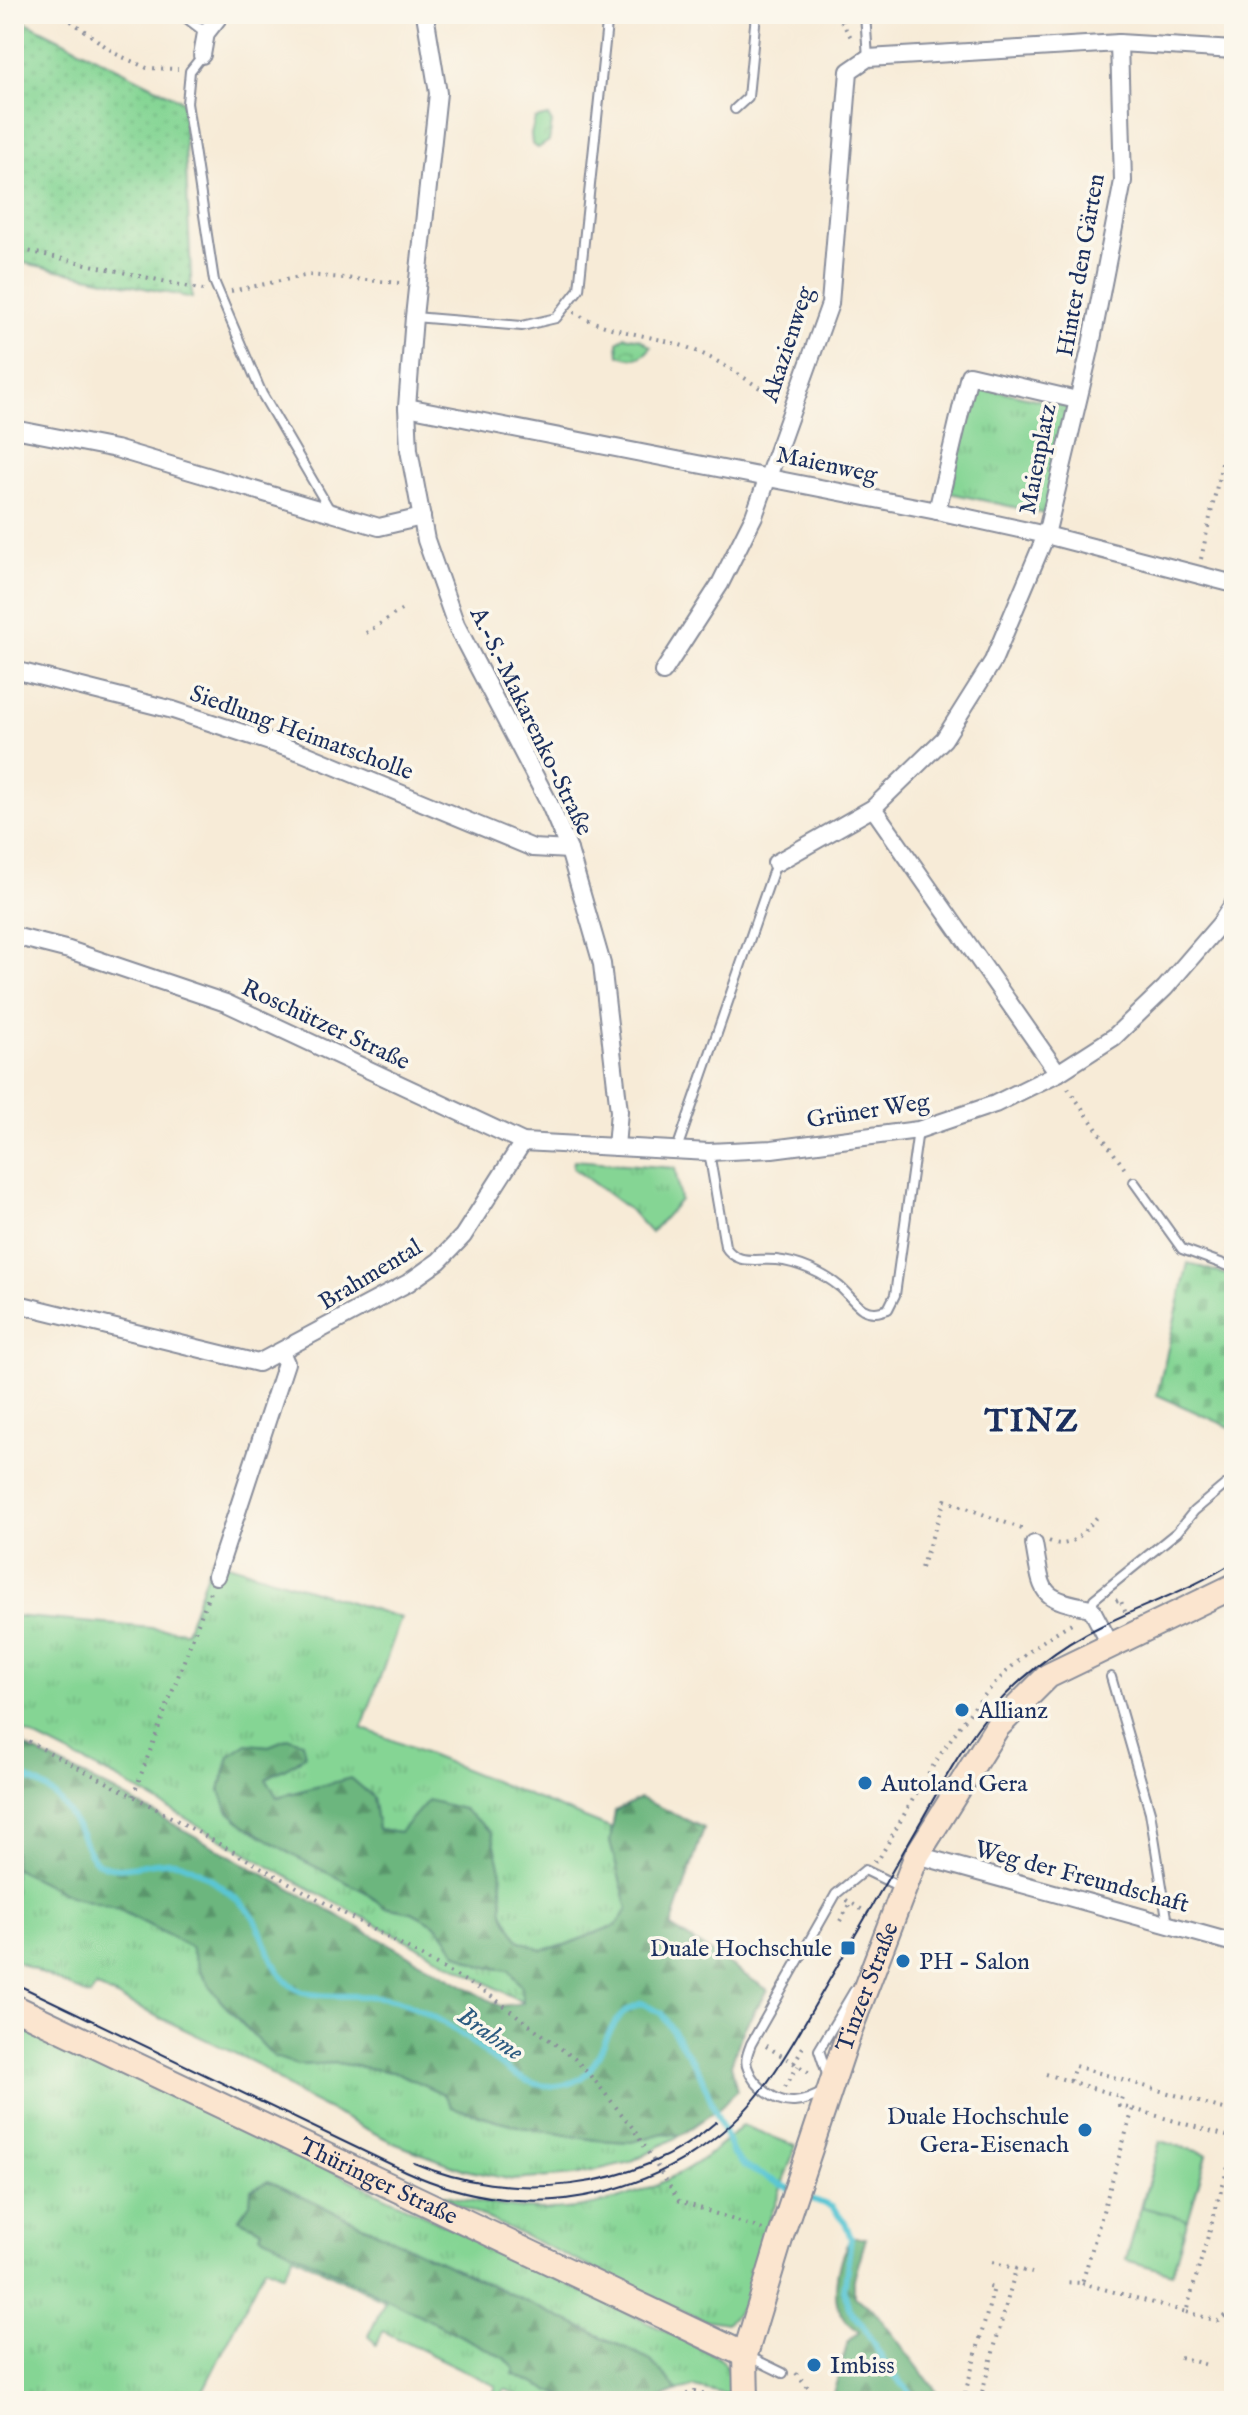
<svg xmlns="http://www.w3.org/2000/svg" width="1248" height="2415" font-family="'IM FELL English',serif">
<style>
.grass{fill:url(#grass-tufts);stroke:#508279;stroke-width:2}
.forest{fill:url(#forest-firs);stroke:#44726e;stroke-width:2}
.cemetery{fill:url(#cemetery-stones);stroke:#508279;stroke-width:2}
.park{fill:url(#park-crowns);stroke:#508279;stroke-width:2}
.garden{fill:url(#garden-dots);stroke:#508279;stroke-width:2}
.pitch{fill:#85d594;stroke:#508279;stroke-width:2}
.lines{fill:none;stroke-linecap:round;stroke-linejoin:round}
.stream{stroke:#5ac6d4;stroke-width:6}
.lane-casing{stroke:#898d9a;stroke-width:12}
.street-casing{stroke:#898d9a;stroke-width:20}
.secondary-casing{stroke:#898d9a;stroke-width:28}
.path{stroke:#898d9a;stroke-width:4;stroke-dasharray:2 6;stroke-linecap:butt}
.lane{stroke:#fff;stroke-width:8}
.street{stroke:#fff;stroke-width:16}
.secondary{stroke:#fbe5cf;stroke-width:24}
.tram{stroke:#1b2f5e;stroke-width:2}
.poi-dot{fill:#1f6fb2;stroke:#fbf7ec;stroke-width:3}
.labels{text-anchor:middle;stroke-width:7;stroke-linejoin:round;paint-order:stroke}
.street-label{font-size:24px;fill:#1b2f5e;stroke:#fbf7ec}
.poi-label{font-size:24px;fill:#1b2f5e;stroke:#fbf7ec;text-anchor:start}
.water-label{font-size:26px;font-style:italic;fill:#2e5c81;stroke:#fbf7ec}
.district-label{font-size:32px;font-weight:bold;letter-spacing:2px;fill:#1b2f5e;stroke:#fbf7ec}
</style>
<defs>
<pattern id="grass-tufts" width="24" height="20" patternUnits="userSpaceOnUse" patternTransform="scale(2)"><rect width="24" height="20" fill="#85d594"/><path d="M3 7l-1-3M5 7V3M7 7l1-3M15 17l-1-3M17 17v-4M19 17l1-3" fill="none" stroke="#72b782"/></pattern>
<pattern id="forest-firs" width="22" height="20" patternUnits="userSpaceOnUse" patternTransform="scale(2)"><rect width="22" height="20" fill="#6cb67e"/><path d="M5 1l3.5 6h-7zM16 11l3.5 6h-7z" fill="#58946a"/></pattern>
<pattern id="cemetery-stones" width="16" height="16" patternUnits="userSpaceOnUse" patternTransform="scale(2)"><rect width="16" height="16" fill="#85d594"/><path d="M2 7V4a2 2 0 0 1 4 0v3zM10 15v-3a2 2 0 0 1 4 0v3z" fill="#72b782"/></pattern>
<pattern id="park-crowns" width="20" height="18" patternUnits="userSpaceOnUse" patternTransform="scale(2)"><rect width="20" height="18" fill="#85d594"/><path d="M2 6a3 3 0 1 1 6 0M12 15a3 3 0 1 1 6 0" fill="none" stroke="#72b782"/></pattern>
<pattern id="garden-dots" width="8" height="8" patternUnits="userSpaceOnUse" patternTransform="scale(2)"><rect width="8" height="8" fill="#85d594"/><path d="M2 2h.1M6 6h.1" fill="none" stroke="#72b782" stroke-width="1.8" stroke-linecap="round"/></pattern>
</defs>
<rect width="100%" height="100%" fill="#fbf7ec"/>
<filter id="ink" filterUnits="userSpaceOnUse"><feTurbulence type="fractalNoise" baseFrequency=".0125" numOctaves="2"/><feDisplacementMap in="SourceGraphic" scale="16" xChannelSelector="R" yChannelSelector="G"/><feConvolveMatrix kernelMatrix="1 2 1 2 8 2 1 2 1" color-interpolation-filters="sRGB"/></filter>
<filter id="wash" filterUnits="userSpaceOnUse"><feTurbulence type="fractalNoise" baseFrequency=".006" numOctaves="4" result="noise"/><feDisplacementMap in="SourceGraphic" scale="32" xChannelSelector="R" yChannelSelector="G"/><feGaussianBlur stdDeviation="1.8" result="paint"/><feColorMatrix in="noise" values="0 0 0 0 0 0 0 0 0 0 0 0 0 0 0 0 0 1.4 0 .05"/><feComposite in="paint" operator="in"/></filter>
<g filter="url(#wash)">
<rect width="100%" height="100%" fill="#f7ebd7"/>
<!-- grass -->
<g class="grass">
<path d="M974,385l95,22 -24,107 -95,-21z"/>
<path d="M574,1160l101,8 5,32 -29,33 -20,-22 -58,-43z"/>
<path d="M212,1559l189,59 -39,110 250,101 -2,13 18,67 -12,16 -51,20 -24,5 -23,-10 -15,-28 -2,-42 -101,-38 -22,-3 -5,-32 -22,-19 -74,19 -11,-18 13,-10 20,-8 -10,-23 -20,8 -22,-2 -18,12 -9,34 7,20 16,14 53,33 70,35 18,15 28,5 26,14 19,27 24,13 28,4 13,17 2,16 -231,-123 -177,-102 -102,-51v-111l172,15z"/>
<path d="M14,1868l56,28 46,12 75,39 9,24 20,29 24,26 54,39 39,-2 61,10 46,21 7,13 70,20 75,13 35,2 32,-9 18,2 -51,27 -55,13 -62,5 -48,-10 -69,-26 -97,-49 -42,-31 -161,-77 -6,9 -76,-36z"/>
<path d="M14,2018l697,335c17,10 24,23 23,43l-40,-9 -16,4 -29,-32 -381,-178 -29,37 24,12 -2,5 244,123 10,11 -2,5 61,27h-44l-25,-12 -6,12h-9l6,-15 -113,-55 -7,14 -7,-10 16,-34 -92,-46 -10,20 -18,-8 -67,134h-184z"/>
<path d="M742,2125l54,21 -28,78 -15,64 -7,16 -20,19 -26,-4 -266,-126c36,7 73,16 110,17 70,0 151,-34 198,-85z"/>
<path d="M1160,2141l47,13 -35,119 -46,-13z"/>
</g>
<!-- forest -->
<g class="forest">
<path d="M289,1738l13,4 3,13c-10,11 -27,15 -39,24l11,18 74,-19 22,19 5,32 22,3 28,-32 35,9 29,23 9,38 2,42 15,28 23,10 24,-5 51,-20 12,-16 -18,-67 5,-31 25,-13 64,30 -33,99 97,63 -24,38 -13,36 6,27 -20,19 -36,25 -18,-2 -31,9 -36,-2 -75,-13 -70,-20 -7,-13 -46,-21 -61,-10 -39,2 -24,-8 -54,-57 -20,-29 -9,-24 -75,-39 -46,-12 -56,-28v-127l100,50 386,215 23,-3 -1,-16 -13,-17 -28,-4 -24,-13 -19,-27 -26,-14 -28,-5 -18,-15 -70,-35 -53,-33 -16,-14 -7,-20 9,-34 18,-12 22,2z"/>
<path d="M268,2181l381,178 29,32 -25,10h-79l-61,-27 2,-5 -10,-11 -245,-123 2,-5 -23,-11 11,-16 1,-13z"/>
<path d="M851,2238h15l-12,41v18l19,12 71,92h-113l17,-59 11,-10c-5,-5 -15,-12 -18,-18 -11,-20 -2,-59 10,-76z"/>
</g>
<!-- cemetery -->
<path class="cemetery" d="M1188,1263l46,14v152l-77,-34z"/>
<!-- park -->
<g class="park">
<path d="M548,116l4,7 -3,18 -11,7 -6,-4 -1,-10 4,-15z"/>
<path d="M625,336l15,3 11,8c-9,13 -18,13 -32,8l-1,-13z"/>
</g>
<!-- garden -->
<path class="garden" d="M14,19h6l163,82 9,197 -178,-37z"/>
<!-- pitch -->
<path class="pitch" d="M1160,2141l47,13 -19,66 -46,-13z"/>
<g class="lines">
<!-- stream -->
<g class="stream">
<path d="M14,1773c39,14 49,28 68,63 3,7 6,17 11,22 19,21 58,1 82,4 12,1 28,12 38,19 12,9 27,19 37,31 16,19 19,61 46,77 25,14 80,-1 113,16 15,7 30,14 43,23 31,19 64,61 104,58 57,-5 37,-68 86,-83l19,10 38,58 34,83 11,12 48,24"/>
<path d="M802,2195l30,12 13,15 6,16 -7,53 5,17 13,16 26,44 30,33"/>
</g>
</g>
</g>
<g filter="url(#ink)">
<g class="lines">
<!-- lane casing -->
<g class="lane-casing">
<g id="lane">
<path d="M181,14l25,19"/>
<path d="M865,14l3,44"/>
<path d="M202,56l-12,15 -3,32 27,178 48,113 69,118"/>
<path d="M735,109l13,-12 8,-83"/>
<path d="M414,317l108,9 34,-8 23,-29 29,-275"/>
<path d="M677,1149l99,-286"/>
<path d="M709,1152l16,94c12,20 31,12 51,14 22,2 47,13 64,27 8,7 15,17 23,22 9,5 16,3 25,0l7,-14 23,-165"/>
<path d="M1134,1182l48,67 52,19"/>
<path d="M1091,1608l3,-9 83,-67 17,-21 31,-26 9,1"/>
<path d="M1111,1677l39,135 18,112"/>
<path d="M827,2074l-8,-24 35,-59"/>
<path d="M825,2091c-10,6 -19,10 -31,11 -18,1 -40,-16 -46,-33 -4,-8 0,-17 3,-25l85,-150 29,-24 37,18"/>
<path d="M750,2357l33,16"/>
</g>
</g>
<!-- street casing -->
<g class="street-casing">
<g id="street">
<path d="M425,14l13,79 -24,224 -7,90 2,43 17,90 30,85 94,180 19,45 33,114 17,147 -3,36"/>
<path d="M202,55l4,-22 15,-19"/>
<path d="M407,407l530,104 109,24 188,49"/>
<path d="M14,429l102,20 263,78 43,-10"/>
<path d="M937,511l32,-136 108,25"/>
<path d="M14,670l159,40 130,43 230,95 36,2"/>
<path d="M663,672l57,-88 34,-68 76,-212 19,-233 19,-13 251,-15 115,7"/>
<path d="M873,808l185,265"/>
<path d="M776,863l97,-55 71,-69 49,-78 53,-126 44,-185 33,-169 -4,-138"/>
<path d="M14,936l55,14 157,53 297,139 186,10 63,-3 146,-19 77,-26 63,-31 56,-36 51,-49 55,-64 14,-21"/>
<path d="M14,1303l244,60 150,-80 31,-22 24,-25 60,-94"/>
<path d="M1034,1544c9,50 4,54 57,64l19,36"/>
<path d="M216,1576l70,-213 -5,-11"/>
<path d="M917,1855l317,88"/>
</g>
</g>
<!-- secondary casing -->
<g class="secondary-casing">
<g id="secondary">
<path id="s1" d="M14,2007l731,348"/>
<path id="s2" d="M746,2401l-1,-46 36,-119 69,-207 67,-174 80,-128 51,-51 186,-90"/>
</g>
</g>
<!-- path -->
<g class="path">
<path d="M57,14l6,1 53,39 31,14 31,1"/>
<path d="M837,14l15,25"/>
<path d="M14,15l2,-1"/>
<path d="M14,248l189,42"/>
<path d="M231,291l78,-16 91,8"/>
<path d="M574,312c33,21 75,22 112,35 33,12 62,34 91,52"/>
<path d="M1201,559l33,-151"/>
<path d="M366,633l35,-23"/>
<path d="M1068,1088l59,84"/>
<path d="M1049,1541c23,10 34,-9 49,-25"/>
<path d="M921,1568l24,-68 80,30"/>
<path d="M1116,1601l4,-2 7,17"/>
<path d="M14,1734l119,62 354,197 88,66 21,23 36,45 47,74 84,29"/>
<path d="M133,1796l78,-207"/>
<path d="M874,1862l6,-5c50,-88 100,-184 192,-234"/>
<path d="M846,1900l27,16"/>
<path d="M840,1921l11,-18"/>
<path d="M766,2046l47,29"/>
<path d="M794,2063l9,-16"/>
<path d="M1046,2074l76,23 -3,9 14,3 -51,174 -19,-1"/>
<path d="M1070,2081l5,-15 159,46"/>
<path d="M785,2087l13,-21"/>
<path d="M1133,2109l101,29"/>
<path d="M992,2262l40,11"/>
<path d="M1082,2283l104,29 48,-166"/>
<path d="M1186,2312l32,9 14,-11"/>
<path d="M1180,2357l27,8"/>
<path d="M796,2373l16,19 2,9"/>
<path d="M672,2401l22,-10 33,8"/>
<path d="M963,2401l31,-113 -9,-2"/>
<path d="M1000,2401l-19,-5 35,-127"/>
</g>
<!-- lane -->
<use href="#lane" class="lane"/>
<!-- street -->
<use href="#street" class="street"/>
<!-- secondary -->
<use href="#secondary" class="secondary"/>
<!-- tram -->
<g class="tram">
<path d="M14,1983l391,188c61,28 128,38 194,22 64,-15 126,-52 165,-106 24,-32 43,-69 63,-103 32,-55 63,-109 94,-163 20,-35 39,-71 64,-103 31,-38 73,-72 118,-93 44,-22 90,-36 131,-63"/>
<path d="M414,2163c94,41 224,29 302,-41"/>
</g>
</g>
</g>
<!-- markers -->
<g class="poi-dot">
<circle cx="962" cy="1710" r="8"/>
<circle cx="865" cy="1783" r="8"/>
<rect x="840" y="1940" width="16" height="16" rx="4"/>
<circle cx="903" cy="1961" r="8"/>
<circle cx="1085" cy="2130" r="8"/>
<circle cx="814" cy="2365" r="8"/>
</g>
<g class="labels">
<!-- street labels -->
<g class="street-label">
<text transform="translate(1080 265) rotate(-80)" y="8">Hinter den Gärten</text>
<text transform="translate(787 344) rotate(-72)" y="8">Akazienweg</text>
<text transform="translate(1037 459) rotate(-79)" y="8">Maienplatz</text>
<text transform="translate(827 464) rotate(12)" y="8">Maienweg</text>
<text transform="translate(532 721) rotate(64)" y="8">A.-S.-Makarenko-Straße</text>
<text transform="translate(302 732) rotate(20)" y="8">Siedlung Heimatscholle</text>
<text transform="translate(326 1024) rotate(25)" y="8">Roschützer Straße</text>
<text transform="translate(868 1110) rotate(-9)" y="8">Grüner Weg</text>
<text transform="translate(370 1274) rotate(-31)" y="8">Brahmental</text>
<text transform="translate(1082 1876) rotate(15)" y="8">Weg der Freundschaft</text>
<text dy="8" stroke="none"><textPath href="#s2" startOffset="434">Tinzer Straße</textPath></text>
<text dy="8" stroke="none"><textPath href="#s1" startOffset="404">Thüringer Straße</textPath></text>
</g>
<!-- poi labels -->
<g class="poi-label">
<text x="978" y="1718">Allianz</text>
<text x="881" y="1791">Autoland Gera</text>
<text x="832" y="1956" text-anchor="end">Duale Hochschule</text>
<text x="919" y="1969">PH - Salon</text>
<text x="1069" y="2124" text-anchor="end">Duale Hochschule<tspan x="1069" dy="28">Gera-Eisenach</tspan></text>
<text x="830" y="2373">Imbiss</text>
</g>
<!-- water labels -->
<g class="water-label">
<text transform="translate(491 2033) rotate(35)" y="9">Brahme</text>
</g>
<!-- district labels -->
<g class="district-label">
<text x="1032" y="1431">TINZ</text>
</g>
</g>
<!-- margin -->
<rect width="1248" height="2415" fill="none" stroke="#fbf7ec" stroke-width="48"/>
</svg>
